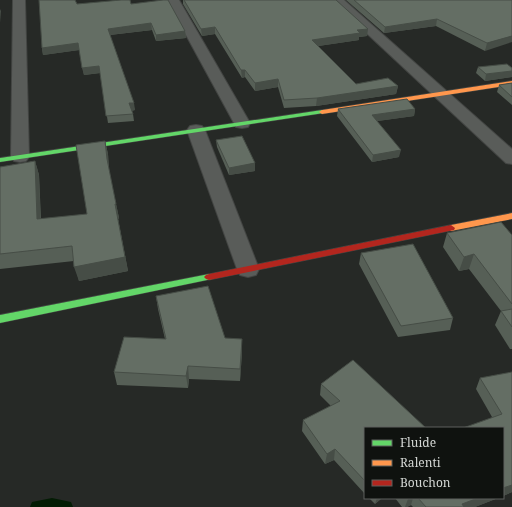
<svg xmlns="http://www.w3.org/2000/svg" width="512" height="507" font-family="'Noto Serif',serif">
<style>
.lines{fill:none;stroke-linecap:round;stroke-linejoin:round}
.stream{fill:#031c04;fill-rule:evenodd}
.street-casing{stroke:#434543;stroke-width:2}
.fast-casing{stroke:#434543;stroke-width:1}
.slow-casing{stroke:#434543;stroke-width:1}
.jam-casing{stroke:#434543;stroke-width:1}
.street{fill:#595c59;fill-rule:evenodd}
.fast{fill:#63d668;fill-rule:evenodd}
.slow{fill:#ff974d;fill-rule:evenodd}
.jam{fill:#b3261e;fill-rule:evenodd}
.wall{fill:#565f56}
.shaded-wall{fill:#464d46}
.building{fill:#646e64;stroke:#464d46}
</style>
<rect width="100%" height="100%" fill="#262926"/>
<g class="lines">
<!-- stream -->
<path class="stream" d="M52,498l19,4 2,5h-43l2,-5z"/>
<!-- street casing -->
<g class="street-casing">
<g id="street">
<path d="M13,0h12l4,157 -3,4 -6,1 -6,-1 -3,-4z"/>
<path d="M167,0h12l71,123 -2,4 -6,1 -6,-1 -2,-4z"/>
<path d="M331,0h13l168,149v15l-6,-1z"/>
<path d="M196,125l6,1 3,4 54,139 -3,6 -8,2 -8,-2 -3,-6 -50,-139 3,-4z"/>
</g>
</g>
<!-- fast casing -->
<g class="fast-casing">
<g id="fast">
<path d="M322,110l3,2 -1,1 -324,49v-4z"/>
<path d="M209,274l3,1 2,2 -2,2 -212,44v-8z"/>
</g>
</g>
<!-- slow casing -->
<g class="slow-casing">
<g id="slow">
<path d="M512,81v4l-190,29 -3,-2 3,-2z"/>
<path d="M512,213v6l-61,12 -4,-3 4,-3z"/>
</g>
</g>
<!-- jam casing -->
<g class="jam-casing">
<path id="jam" d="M451,225l4,3 -1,2 -245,50 -3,-1 -2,-2 2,-2 3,-1z"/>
</g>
<!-- street -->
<use href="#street" class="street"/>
<!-- fast -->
<use href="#fast" class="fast"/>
<!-- slow -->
<use href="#slow" class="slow"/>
<!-- jam -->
<use href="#jam" class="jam"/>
</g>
<!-- wall -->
<g class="wall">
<path d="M183,0h153l32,29 -1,7 -8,1v3l-41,6 38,38 42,2 -2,8 -80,12 -32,2 -6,-21 -23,4 -10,-14 -3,1 -27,-44 -13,2 -19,-32z"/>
<path d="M346,0h166l-27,51 -49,-25 -52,7z"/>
<path d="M77,4h54l54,27 1,7 -30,3 -4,-11 -42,5 25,75 -4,1 2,3 1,7 -26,2 -8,-50 -16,2 -5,-25 -36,5 -1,-7z"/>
<path d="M478,67l34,1v9l-27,4 -9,-8z"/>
<path d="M512,83v22l-15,-13 2,-7z"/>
<path d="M338,109h77l-1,7 -37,5 22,36 -27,5 -35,-46z"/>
<path d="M216,140l39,31 -26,4 -12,-28z"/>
<path d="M105,141l3,13 1,17 10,47 -1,1 10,52 -49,10 -5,-20 -74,8v-102l35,-6 4,14 2,44 46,-5z"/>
<path d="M447,233l65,2v114h-2l-15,-24 6,-14 -32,-42 -10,2 -16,-24z"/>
<path d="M361,253l92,65 -3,12 -52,7 -39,-73z"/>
<path d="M156,296l69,42 17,14 -2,29 -51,-2 -1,9 -71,-3 -3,-13 51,-33 -7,-30z"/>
<path d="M353,360l12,68v66l-31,-34 -9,4 -23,-33 1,-11 28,-14 -11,-11 1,-11z"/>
<path d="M512,372v120l-9,4v-68l-11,-11 -16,-28 4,-11z"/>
<path d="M369,498h13l-7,6z"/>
<path d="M395,498h103l-23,9h-62l-2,-2 -4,2h-5z"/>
</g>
<!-- shaded-wall -->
<g class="shaded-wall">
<path d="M0,9l1,2 -1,12z"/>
<path d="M437,19l-1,7 -52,7 1,-6z"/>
<path d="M151,23l1,7 -43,5 -1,-6z"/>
<path d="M215,27v7l-13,2 -1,-7z"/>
<path d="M368,29l-1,7 -8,1v3l-47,7v-7l45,-10z"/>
<path d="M185,31l1,7 -30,3v-6z"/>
<path d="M512,36v6l-27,9 2,-8z"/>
<path d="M78,43l1,7 -36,5 -1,-7z"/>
<path d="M99,66l1,7 -16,2 -2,-7z"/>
<path d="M241,70h4v7l-3,1z"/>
<path d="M512,71v6l-27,4 1,-7z"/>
<path d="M278,79v8l-23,4v-8z"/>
<path d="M398,86l-2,8 -80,12 1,-8z"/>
<path d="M129,103h5l1,7 -5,1z"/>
<path d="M415,109l-1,7 -43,6 1,-7z"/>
<path d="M105,141l3,13 1,19 -2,-14z"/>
<path d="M401,150l-2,7 -27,5 1,-7z"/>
<path d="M35,161l4,14 2,58 -4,-14z"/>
<path d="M255,163v8l-26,4v-7z"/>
<path d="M115,204h1l3,14 -1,1 10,52 -49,10 -5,-14z"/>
<path d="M474,254l-5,15 -10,2 5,-14z"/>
<path d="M242,339v13l-2,29v-12z"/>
<path d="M188,366l1,13 -1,9 -2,-12z"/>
<path d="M335,449l-1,11 -9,4 2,-10z"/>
<path d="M512,485v7l-9,4v-8z"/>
<path d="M377,498h5l-7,6z"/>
<path d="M410,498h3l-2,7 -4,2h-2l3,-8z"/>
<path d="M478,498h20l-23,9h-15l2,-3z"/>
</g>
<!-- building -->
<g class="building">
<path d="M39,0h36l2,4 44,-4h9l1,4 32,-4h5l17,31 -29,4 -5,-12 -43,6 26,74h-5l4,11 -27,2 -7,-50 -17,2 -4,-25 -36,5z"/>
<path d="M184,0h152l32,29 -11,1 3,3 -48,7 44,44 32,-6 10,8 -81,12 -33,2 -6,-21 -23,4 -10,-13h-4l-26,-43 -14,2z"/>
<path d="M354,0h158v36l-25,7 -50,-24 -52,8z"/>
<path d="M507,64l5,4v3l-26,3 -8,-7z"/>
<path d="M512,83v14l-13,-12z"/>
<path d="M407,99l8,10 -43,6 29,35 -28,5 -35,-46z"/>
<path d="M242,136l13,27 -26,5 -13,-28z"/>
<path d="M105,141l2,18 9,45h-1l10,53 -51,10 -2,-21 -72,8v-87l35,-6 2,58 50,-5 -11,-69z"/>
<path d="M501,222l11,13v69l-38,-50 -10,3 -17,-24z"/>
<path d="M413,244l40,74 -52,8 -40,-73z"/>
<path d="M208,286l17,52 17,1 -2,30 -52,-3 -2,10 -72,-4 10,-35 42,2 -10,-43z"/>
<path d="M512,309v18l-11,-16z"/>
<path d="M353,360l73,68h-61v53l-30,-32 -8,5 -24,-34 37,-19 -19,-17z"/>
<path d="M512,372v113l-9,3v-60h-40l39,-14 -22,-36z"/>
<path d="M418,498h60l-16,6 2,3h-38z"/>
</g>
<!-- legend -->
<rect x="364" y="427" width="140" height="72" fill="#0f120f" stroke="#5e615e"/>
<rect x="372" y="440" width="20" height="6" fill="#63d668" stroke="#5e615e"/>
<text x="400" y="447" font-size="12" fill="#d4d7d4">Fluide</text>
<rect x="372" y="460" width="20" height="6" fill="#ff974d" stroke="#5e615e"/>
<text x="400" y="467" font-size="12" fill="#d4d7d4">Ralenti</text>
<rect x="372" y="480" width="20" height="6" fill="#b3261e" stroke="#5e615e"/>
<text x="400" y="487" font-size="12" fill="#d4d7d4">Bouchon</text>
</svg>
